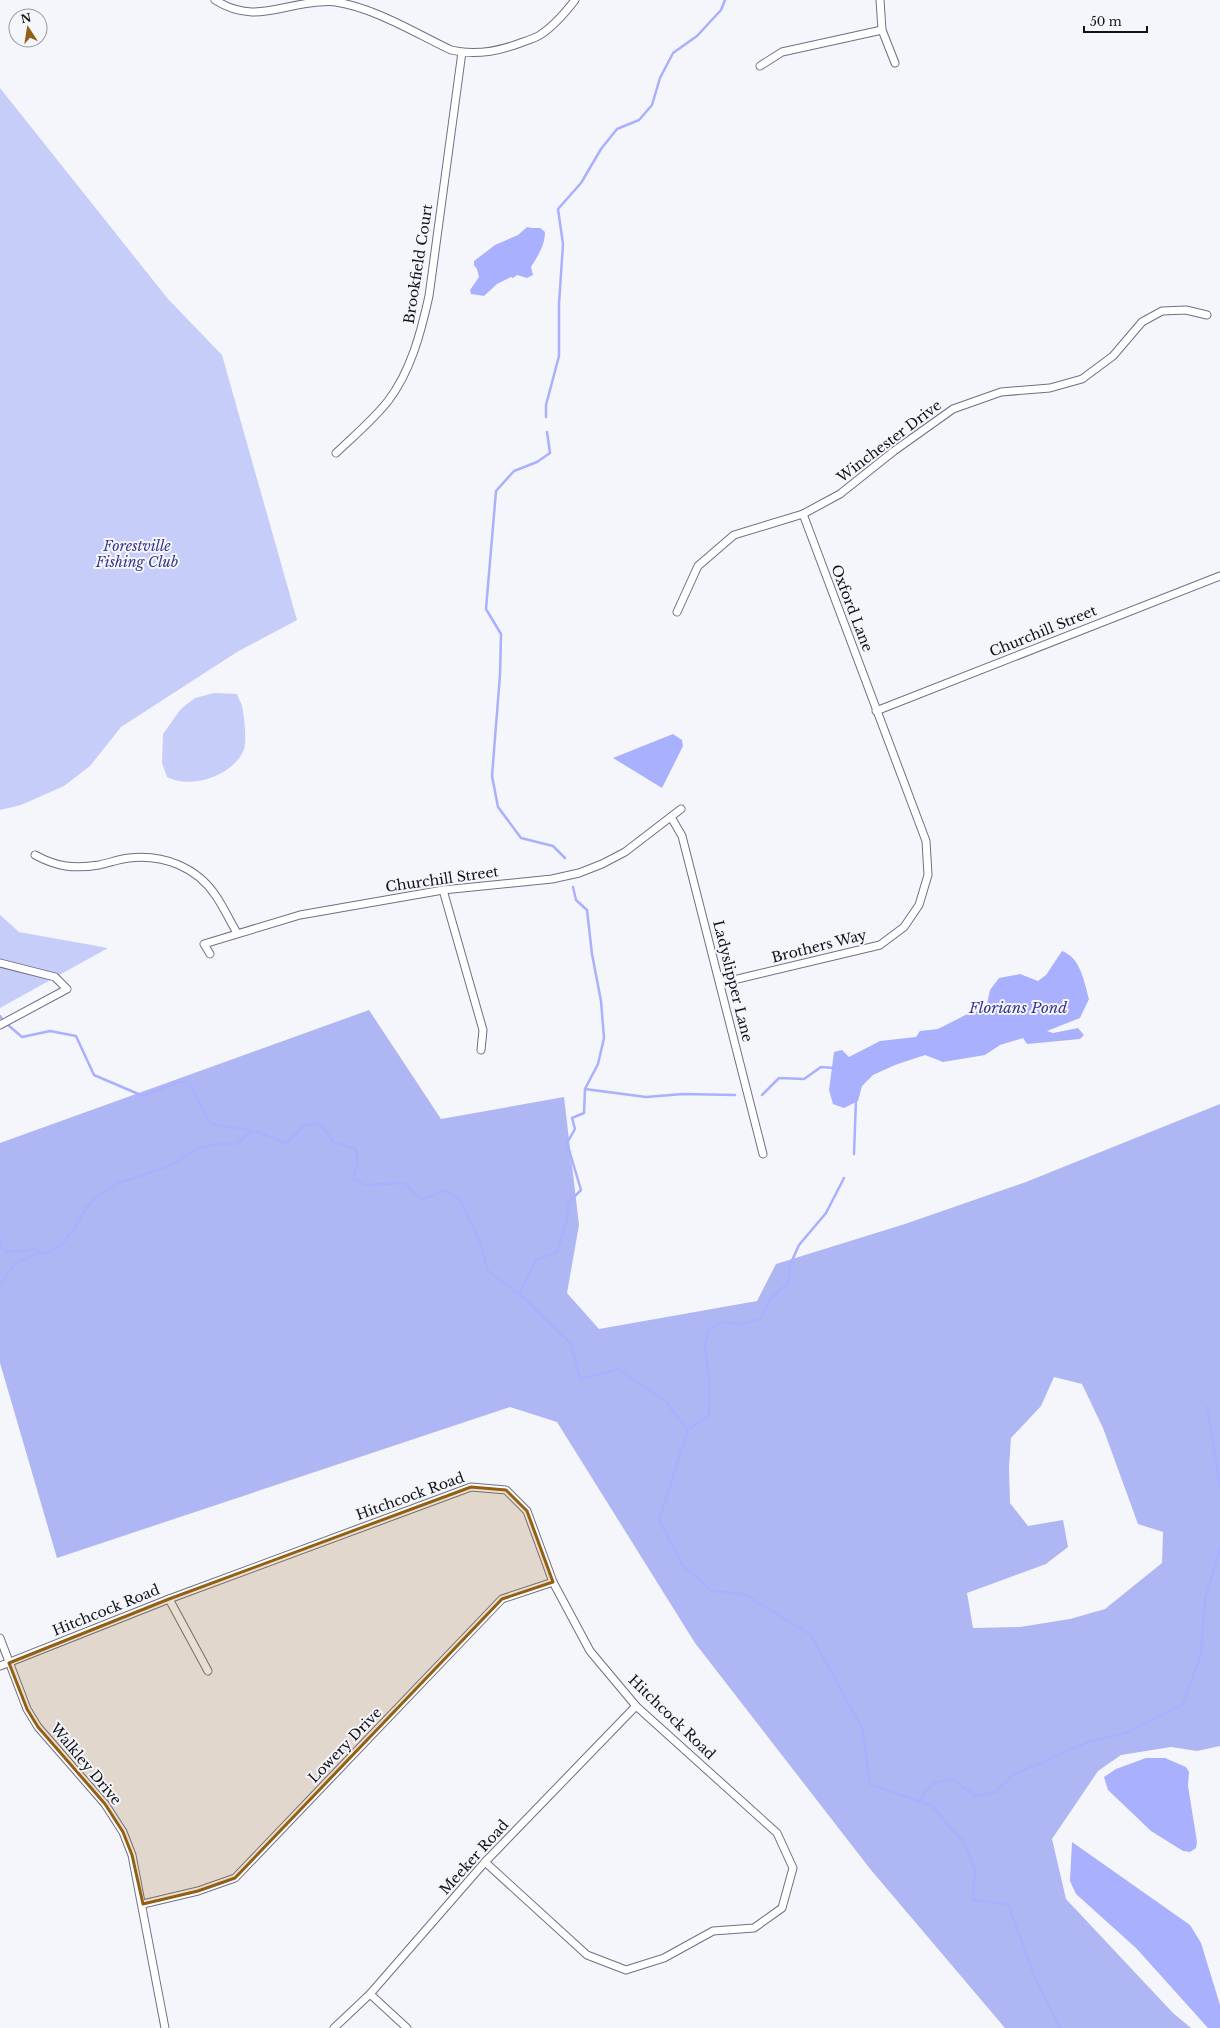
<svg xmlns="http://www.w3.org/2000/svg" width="1220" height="2028" font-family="'Libre Baskerville',serif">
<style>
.green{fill:#c7cdf9}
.forest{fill:#afb6f4;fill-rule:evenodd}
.water{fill:#a9b0fe}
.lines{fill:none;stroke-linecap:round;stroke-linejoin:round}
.stream{stroke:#a9b0fe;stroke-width:2.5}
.street-casing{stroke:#6e7086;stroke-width:9}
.street{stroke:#fff;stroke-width:7}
.marked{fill:#935f13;fill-opacity:0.2;stroke:#935f13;stroke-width:3;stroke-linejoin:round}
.labels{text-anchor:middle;stroke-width:4;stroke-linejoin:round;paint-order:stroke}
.street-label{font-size:14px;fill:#101119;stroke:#f5f6fb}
.park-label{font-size:14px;font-style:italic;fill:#39368d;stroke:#f5f6fb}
.water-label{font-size:15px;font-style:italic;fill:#38348c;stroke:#f5f6fb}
</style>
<rect width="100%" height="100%" fill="#f5f6fb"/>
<!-- green -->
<g class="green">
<path d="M0,88l168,211 54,56 75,265 -60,32 -116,75 -31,39 -26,20 -43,19 -21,5z"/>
<path d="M214,693l23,1c1,4 4,8 5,12 2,9 5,34 2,43 -9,26 -53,41 -77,28l-5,-14 1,-29 17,-24 7,-6 8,-6z"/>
<path d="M0,915l19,17 89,16 -108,60z"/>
</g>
<!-- forest -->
<path class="forest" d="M369,1010l72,109 123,-22 15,128 -12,68 32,36 158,-28 19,-37 129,-40 121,-42 194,-78v642l-23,5 -26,-4 -50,8 -23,16 -46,68 14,60 107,114 18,15h-186l-134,-158 -176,-227 -138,-221 -47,-15 -453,151 -57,-195v-220zM1054,1377l28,7 21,44 35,96 25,8 -1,31 -57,46 -35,10 -50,8 -47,1 -6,-35 79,-29 22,-17 -5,-27 -35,6 -18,-23 -1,-36 2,-29 30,-32z"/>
<!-- water -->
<g class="water">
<path d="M527,227l5,1h8l5,4c0,13 -7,24 -14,35l2,8 -6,3 -10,-3 -4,3 -2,-1 -14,7 -13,12 -13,-2 -1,-4 9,-13 -2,-8 -3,-4v-4l21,-16 23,-10z"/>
<path d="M673,734l9,6 1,6 -21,42 -49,-30z"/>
<path d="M1062,951c19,7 22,31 27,48l-9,19 -33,13 6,2 25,-5 6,7 -4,4 -53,5 -4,-6 -23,7 -15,10 -42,7 -18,-7 -30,10 -22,10 -11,11 -4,15 -14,7 -11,-4 -4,-14 5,-38 8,-2 7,7 31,-16 36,-4 4,-6 18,-2 49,-25 3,-14 9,-12 21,-4 18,7 8,-6z"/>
<path d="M1146,1758h19l21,9 3,5 -1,14 9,56 -1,6 -6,4 -7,-1 -32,-20 -43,-41 -4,-13 12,-8z"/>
<path d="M1072,1842l118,83 11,18 19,62v23h-12l-72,-80 -60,-54 -6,-13z"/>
</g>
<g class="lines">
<!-- stream -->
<g class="stream">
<path d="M546,417v-12l13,-49v-52l4,-60 -5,-35 23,-26 20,-34 16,-20 22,-9 13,-15 8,-27 13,-25 24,-17 24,-26 4,-10"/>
<path d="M547,432l3,21 -13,9 -23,9 -18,20 -10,118 15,25 -1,41 -8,101 6,31 23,31 32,8 12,12"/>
<path d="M0,1016l2,3"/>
<path d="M8,1025l14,12 28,-6 26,5 18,39 49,21 35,-14h10l23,42 47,8 28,11 19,-18 14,-2 15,19 21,7 3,13 -5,17 12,6 40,-2 16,17 25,-10 14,10 21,44 6,26 32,24 52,49 9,36 39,-10 47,33 22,28 -29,90 24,45 29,26 32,3 67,41 51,93 8,56 62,22 33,38 10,25 -2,31 35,4 27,74 25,50"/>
<path d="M585,1089l61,8 37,-3 52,1"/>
<path d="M762,1095l17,-17 25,1 17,-12 13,1"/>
<path d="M854,1154l2,-55"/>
<path d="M0,1239l1,8 7,5 26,-3 9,4"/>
<path d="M0,1285l14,-21 20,-9 14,-3 13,-7 13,-16 10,-18 14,-16 21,-12 50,-17 29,-18 19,-4h19l16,-13"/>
<path d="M519,1294l17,-34 21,-8 10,-32 1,-17 13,-13 -14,-47 8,-14 -3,-11 12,-5 1,-24 13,-25 6,-26 -3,-37 -9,-47 -5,-44 -11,-10 -3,-13"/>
<path d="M1207,1407l13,80"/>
<path d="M688,1430l21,-15v-36l-4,-33 3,-15 14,-9 20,2 19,-6 8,-17 20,-19 1,-17 9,-20 27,-32 18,-35"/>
<path d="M920,1802c7,-19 15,-20 32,-23l24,17 20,-4 17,-17 75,-33 38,-9 57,-29 18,-50 4,-55 15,-51"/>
</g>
<!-- street casing -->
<g class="street-casing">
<g id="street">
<path d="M215,0c38,24 64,5 103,2 6,0 12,-1 18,0 39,6 79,31 115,48 24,6 49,1 72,-8 6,-2 12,-4 17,-7 14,-9 25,-22 35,-35"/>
<path d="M880,0l2,30 13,33"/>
<path d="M760,66l22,-14 100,-22"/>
<path d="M336,453c18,-17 37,-33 52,-52 23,-30 33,-69 41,-105l33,-244"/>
<path d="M677,612l21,-46 36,-31 69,-21 37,-20 54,-43 59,-42 48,-17 49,-4 32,-9 31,-23 29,-34 20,-11 24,-1 21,5"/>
<path d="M876,711l344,-135"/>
<path d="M671,817l11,19 81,318"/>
<path d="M35,855c22,12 39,14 64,10 10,-2 20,-6 30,-7 34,-4 68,9 87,38 8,12 14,25 21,37"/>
<path d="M443,890l40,140 -2,20"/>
<path d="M210,954l-6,-10 96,-29 143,-25 109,-11 27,-6 23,-9 23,-12 56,-43"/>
<path d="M0,963l55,14 12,12 -67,36"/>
<path d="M721,983l159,-38 24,-18 15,-22 9,-30 -2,-34 -123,-327"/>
<path d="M169,1599l39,72"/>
<path d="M0,1638l27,71 11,18 67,77 18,28 9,23 33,173"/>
<path d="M0,1666l169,-67 302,-112 35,3 21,21 26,71 37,69 46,55 141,127 16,35 -11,40 -28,20 -41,3 -49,27 -38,12 -39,-15 -102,-93"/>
<path d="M143,1904l55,-13 37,-13 267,-279 51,-17"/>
<path d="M370,1994l37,34"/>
<path d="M334,2028l36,-34 115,-132 151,-156"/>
</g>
</g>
<!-- street -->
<use href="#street" class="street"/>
</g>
<!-- marked area -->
<path class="marked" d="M471,1487l35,3 21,21 26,71 -51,17 -267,279 -37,13 -55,13 -11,-49 -9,-23 -18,-28 -67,-77 -11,-18 -18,-46 160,-64z"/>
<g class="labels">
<!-- street labels -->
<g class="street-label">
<text transform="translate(418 264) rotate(-81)" y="5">Brookfield Court</text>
<text transform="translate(889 441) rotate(-37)" y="5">Winchester Drive</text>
<text transform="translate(852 608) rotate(69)" y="5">Oxford Lane</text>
<text transform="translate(1043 631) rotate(-22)" y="5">Churchill Street</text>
<text transform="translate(442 879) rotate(-8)" y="5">Churchill Street</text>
<text transform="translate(819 946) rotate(-14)" y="5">Brothers Way</text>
<text transform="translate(733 981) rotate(76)" y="5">Ladyslipper Lane</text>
<text transform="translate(410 1496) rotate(-20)" y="5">Hitchcock Road</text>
<text transform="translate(106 1610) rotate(-22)" y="5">Hitchcock Road</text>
<text transform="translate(672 1717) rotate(44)" y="5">Hitchcock Road</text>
<text transform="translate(345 1745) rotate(-46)" y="5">Lowery Drive</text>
<text transform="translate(86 1764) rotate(50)" y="5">Walkley Drive</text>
<text transform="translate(474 1857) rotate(-48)" y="5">Meeker Road</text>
</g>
<!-- park labels -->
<g class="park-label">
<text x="137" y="551">Forestville<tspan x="137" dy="16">Fishing Club</tspan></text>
</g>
<!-- water labels -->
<g class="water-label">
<text x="1018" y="1013">Florians Pond</text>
</g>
</g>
<!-- north arrow -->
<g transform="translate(28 28) rotate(348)"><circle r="19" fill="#f5f6fb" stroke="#999aa1"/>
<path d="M0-3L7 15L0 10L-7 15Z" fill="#935f13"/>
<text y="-6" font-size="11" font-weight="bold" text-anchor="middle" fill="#101119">N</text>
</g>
<!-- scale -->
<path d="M1084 26v6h63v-6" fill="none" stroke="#101119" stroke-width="2"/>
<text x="1090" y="26" font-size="12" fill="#101119" stroke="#f5f6fb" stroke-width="3" paint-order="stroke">50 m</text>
</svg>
